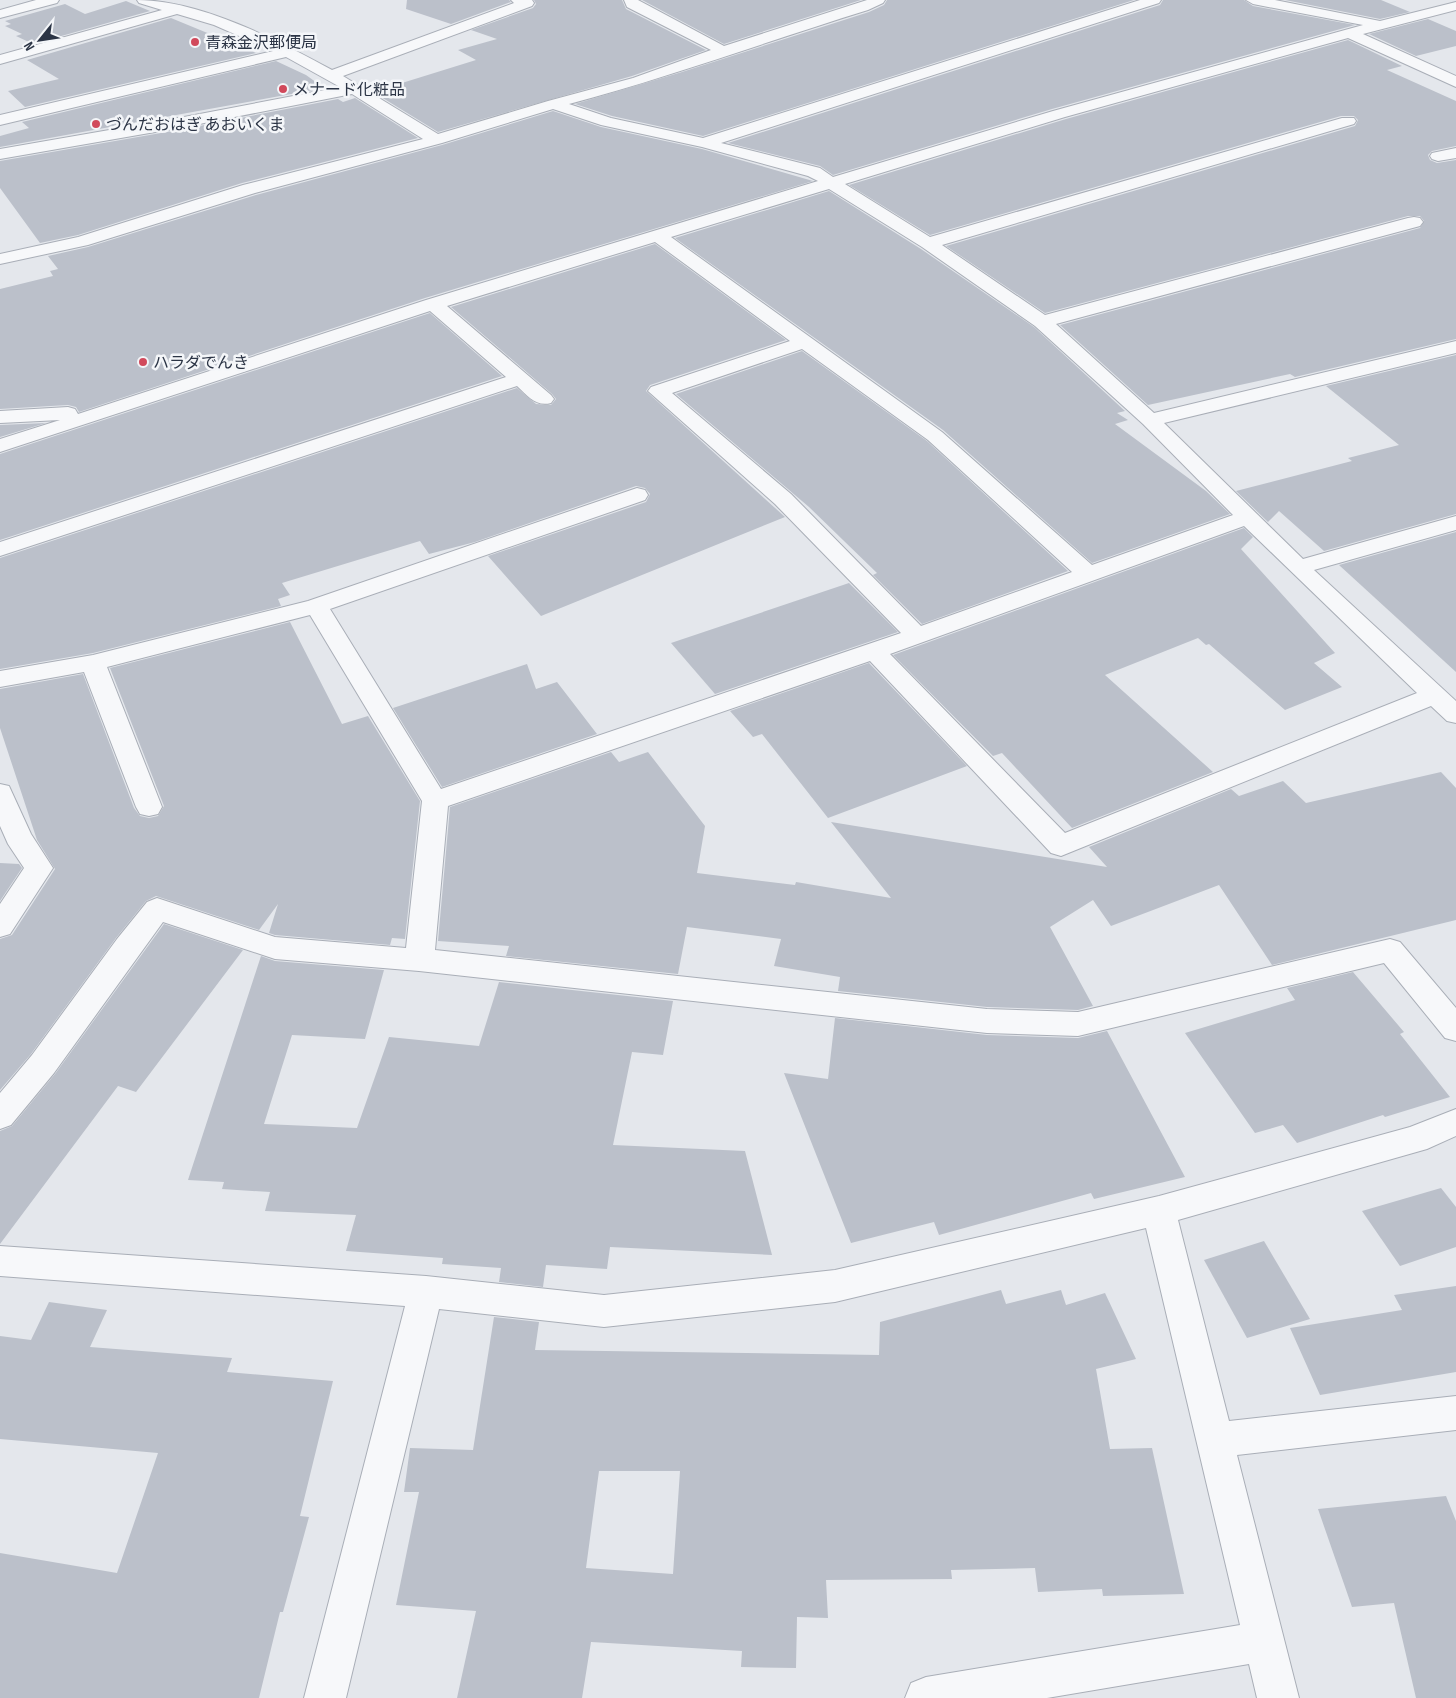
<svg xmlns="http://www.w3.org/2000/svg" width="1456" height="1698" font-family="'Sofia Sans Condensed','Noto Sans JP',sans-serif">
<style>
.building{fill:#bbc0ca;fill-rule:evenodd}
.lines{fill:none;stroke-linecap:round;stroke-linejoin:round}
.minor-casing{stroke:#a9aeb7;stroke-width:2}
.minor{fill:#f7f8fa;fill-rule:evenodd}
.poi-dot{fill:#d1495b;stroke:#f4f6f9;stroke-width:2}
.labels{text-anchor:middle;stroke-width:5;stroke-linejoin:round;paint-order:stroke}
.far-poi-label{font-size:16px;fill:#2b3445;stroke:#f4f6f9;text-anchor:start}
</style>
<rect width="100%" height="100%" fill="#e4e7ec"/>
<!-- building -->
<g class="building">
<path d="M407,0h102l2,2 -60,22 -45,-15z"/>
<path d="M534,0h88l4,9 80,41 -74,26 -194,56 -65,-40 103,-32 -18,-10 39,-11 -26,-9 62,-22 3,-4z"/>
<path d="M642,0h219l-137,44z"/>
<path d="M887,0h247l-431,136 -91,-20 -37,-12 107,-32 187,-60 15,-7z"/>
<path d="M1163,0h81l9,6 102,19 -303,84 -219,66 -13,-9 -92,-23 432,-138z"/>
<path d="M1285,0h96l29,12 -30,7z"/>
<path d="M126,1l24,10 -117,33 -17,-8 6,-2 -17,-8 6,-2 -6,-3 60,-17 20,10z"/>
<path d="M171,18l85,35 -231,54 -17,-16 51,-12 -32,-19z"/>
<path d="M1428,19l28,12v15l-40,10 -47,-22z"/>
<path d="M1348,40l54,26 -15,4 69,31v45l-24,5 -4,4 2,5 7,3 19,-3v179l-161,38 -5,-3 -142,31 -88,-80 360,-97 4,-7 -4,-5h-12l-363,97 -99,-67 409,-120 3,-6 -4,-4h-13l-411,119 -81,-50 217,-66z"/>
<path d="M276,61l30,14 18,13 -324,59v-11l29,-8 -7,-6z"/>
<path d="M355,98l63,40 -176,45 -164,52 -38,8 -40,-55v-27l184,-32 154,-30 5,3z"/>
<path d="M553,111l48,16 101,22 111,32 -388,117 -346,114 -3,-5 -8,-2 -68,4v-120l53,-13 -3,-5 8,-2 -10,-13 40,-9 168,-52 186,-50z"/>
<path d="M829,191l92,58 113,78 91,84 -8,2 11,7 -13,4 91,67 24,23 -138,49 -149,-133 -268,-192z"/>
<path d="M655,244l131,96 -136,45 -4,6 139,126 -244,99 -53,-60 158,-54 4,-8 -5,-6 -9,-2 -161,56 -46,12 -9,-13 -138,42 8,12 -12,4 3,7 -188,47 -93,16v-111l517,-170 19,16 15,1 5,-6 -4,-5 -101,-87z"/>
<path d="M430,313l72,63 -502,164v-86z"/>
<path d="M802,351l125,90 141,130 -146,53 -49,-49 4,-2 -68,-66 -133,-113z"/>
<path d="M1456,355v159l-132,37 -45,-40 -11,11 -32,-31 116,-30 -4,-3 51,-13 -73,-59z"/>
<path d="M46,423l-46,14v-12z"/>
<path d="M1244,528l9,9 -12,12 94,104 -21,10 28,24 -57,23 -76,-66 -3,1 -8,-7 -93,37 108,97 -141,56 -70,-75 -9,3 -100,-101z"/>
<path d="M1456,532v140l-117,-107z"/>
<path d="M849,583l49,49 -183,62 -44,-51z"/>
<path d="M290,622l52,102 26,-8 52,85 -15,138 -13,-1 -2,7 -115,-10 -6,-2 9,-29 -19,26 -103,-34 -10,5 -30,37 -85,116 -31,36v-151l12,-4 43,-66 -18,-29 -37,-112v-39l83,-15 51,134 6,8 9,2 9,-2 6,-10 -54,-138z"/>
<path d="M869,663l98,103 -139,52 -66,-84 -9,3 -23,-26z"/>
<path d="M527,664l9,25 21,-7 40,52 -155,53 -49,-79z"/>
<path d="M611,752l8,10 29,-10 57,74 -8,47 98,12 1,-3 95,16 -60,-76 276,45 -18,-20 142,-58 8,7 44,-15 23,22 135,-31 15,16v132l-184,45 -53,-80 -108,41 -18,-26 -43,27 43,79 -15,4 -91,-3 -149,-16 2,-14 -66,-11 7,-27 -94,-12 -9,47 -172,-18 3,-10 -71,-5 12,-134z"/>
<path d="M0,863l19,1 3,4 -22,33z"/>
<path d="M164,924l79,26 -107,142 -18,-6 -118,158v-113l12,-5 43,-52z"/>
<path d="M261,956l14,5 109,9 -19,69 -73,-4 -28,89 93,4 32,-91 90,9 20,-64 174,19 -10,54 -31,-3 -19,93 132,6 27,104 -162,-8 -3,22 -61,-4 -3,22 -44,-5 2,-14 -59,-4 1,-6 -97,-7 10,-36 -91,-4 5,-19 -48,-3 2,-7 -36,-2z"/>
<path d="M1353,972l51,60 -4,2 50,63 -65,20 -2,-2 -86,28 -14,-18 -28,8 -70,-100 110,-33 -8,-12z"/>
<path d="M835,1018l152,17 91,3 29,-7 78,146 -91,22 -3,-6 -152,42 -5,-13 -83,21 -67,-170 44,6z"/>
<path d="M1441,1188l15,19v40l-56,19 -38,-55z"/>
<path d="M1264,1241l46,78 -63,19 -43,-78z"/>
<path d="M1456,1286v86l-136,23 -30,-67 112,-18 -8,-15z"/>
<path d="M1001,1290l5,14 55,-14 5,15 39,-12 31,66 -40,10 14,80 42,-1 32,146 -81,2 -1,-7 -64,3 -3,-24 -84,2 1,9 -126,1 2,38 -31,-1 -1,51 -55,-1 1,-16 -151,-9 -9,56h-125l19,-87 -80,-6 23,-113h-15l6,-44 63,2 21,-133 45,5 -4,28 344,5 1,-33zM599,1471h81l-7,103 -87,-6z"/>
<path d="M49,1302l58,8 -17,37 142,11 -5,14 106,9 -33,135 9,1 -26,95h-3l-21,86h-259v-145l117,20 41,-120 -158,-14v-103l31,4z"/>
<path d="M1446,1496l10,25v177h-40l-22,-95 -42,4 -34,-98z"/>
</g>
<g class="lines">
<!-- minor casing -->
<g class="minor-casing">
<g id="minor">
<path d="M36,0h23l-2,3 -57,15v-8z"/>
<path d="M137,0c63,0 140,40 195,70l182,-67 -3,-3h21l2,3 -2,3 -189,70 95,58 110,-33 85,-23 78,-28 -84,-43 -3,-7h14l86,46 143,-46h18l-2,3 -15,7c-100,31 -198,67 -299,94l42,14 92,20 437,-138h21l-2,3 -438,140 99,25 13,9 220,-66 310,-86 -110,-21 -7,-4h29l105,21 76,-19v8l-93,24 93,42v11l-108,-49 -283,79 -220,67 85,53 412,-119h12l2,3 -2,3 -412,121 103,70 363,-97 6,-1 6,1 3,4 -3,4 -364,98 98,89 302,-72v12l-292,70 139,136 153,-43v14l-142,40 142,131v22l-9,-2 -16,-15 -370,150 -10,-3 -181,-192 -422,145 -13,144 552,59 91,3 312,-73 10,3 56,66v33l-11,-3 -61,-75 -306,73 -91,-3 -568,-62 -144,-12 -112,-37 -109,151 -43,52 -11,4v-36l32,-38 85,-116 30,-37 10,-4 118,39 131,11 16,-147 -112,-186 -203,52 55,140 -4,7 -9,2 -9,-2 -4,-7 -52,-135 -84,15v-16l93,-16 215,-54 329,-113 8,2 3,5 -3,5 -315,109 111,180 460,-156 -126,-129 -127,-113 3,-4 139,-46 -135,-99 -208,64 104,89 3,4 -3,4c-15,4 -23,-7 -34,-17l-517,170v-14l506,-165 -76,-66 -430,141v-13l60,-19 -60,3v-12l68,-4 7,2 3,5 348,-114 392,-119 -10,-5 -106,-29 -101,-22 -48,-16 -111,34 -187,50 -167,52 -88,19v-10l78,-17 165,-52 180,-46 -71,-45 -168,33 -184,32v-10l184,-32 156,-30 -54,-30 -286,68v-10l273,-64 -59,-26 -37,-11 -177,50v-9l162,-45 -23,-7zM829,189l93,58 113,79 108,98 90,91 -141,50 -150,-133 -271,-195zM802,349l126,91 144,132 -151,54 -130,-132 -119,-101zM1244,526l173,167 -352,140 -175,-179z"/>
<path d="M1456,148v10l-18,3 -6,-2 -2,-3 2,-3z"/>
<path d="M0,784l9,2 22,48 22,34 -43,66 -10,3v-33l24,-36 -16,-24 -8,-18z"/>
<path d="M1456,1109v27l-29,13 -249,71 51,201 227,-25v34l-219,25 62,243h-42l-8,-34 -202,34h-142l6,-15 15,-6 314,-52 -94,-397 -311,74 -231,25 -165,-18 -93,389h-42l101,-392 -405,-30v-30l426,30 178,19 231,-25 324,-74 251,-69z"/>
</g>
</g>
<!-- minor -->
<use href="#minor" class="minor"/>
</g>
<!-- markers -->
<g class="poi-dot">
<circle cx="195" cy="42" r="5"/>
<circle cx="283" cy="89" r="5"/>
<circle cx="96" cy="124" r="5"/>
<circle cx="143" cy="362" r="5"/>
</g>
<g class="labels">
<!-- far-poi labels -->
<g class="far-poi-label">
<text x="205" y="48">青森金沢郵便局</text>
<text x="293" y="95">メナード化粧品</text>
<text x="106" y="130">づんだおはぎ あおいくま</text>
<text x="153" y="368">ハラダでんき</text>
</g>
</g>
<!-- north arrow -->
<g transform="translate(40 40) rotate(240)" stroke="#f4f6f9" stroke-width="4" paint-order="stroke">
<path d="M0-4L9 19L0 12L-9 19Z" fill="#2b3445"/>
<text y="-8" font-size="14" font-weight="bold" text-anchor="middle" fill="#2b3445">N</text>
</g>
</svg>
